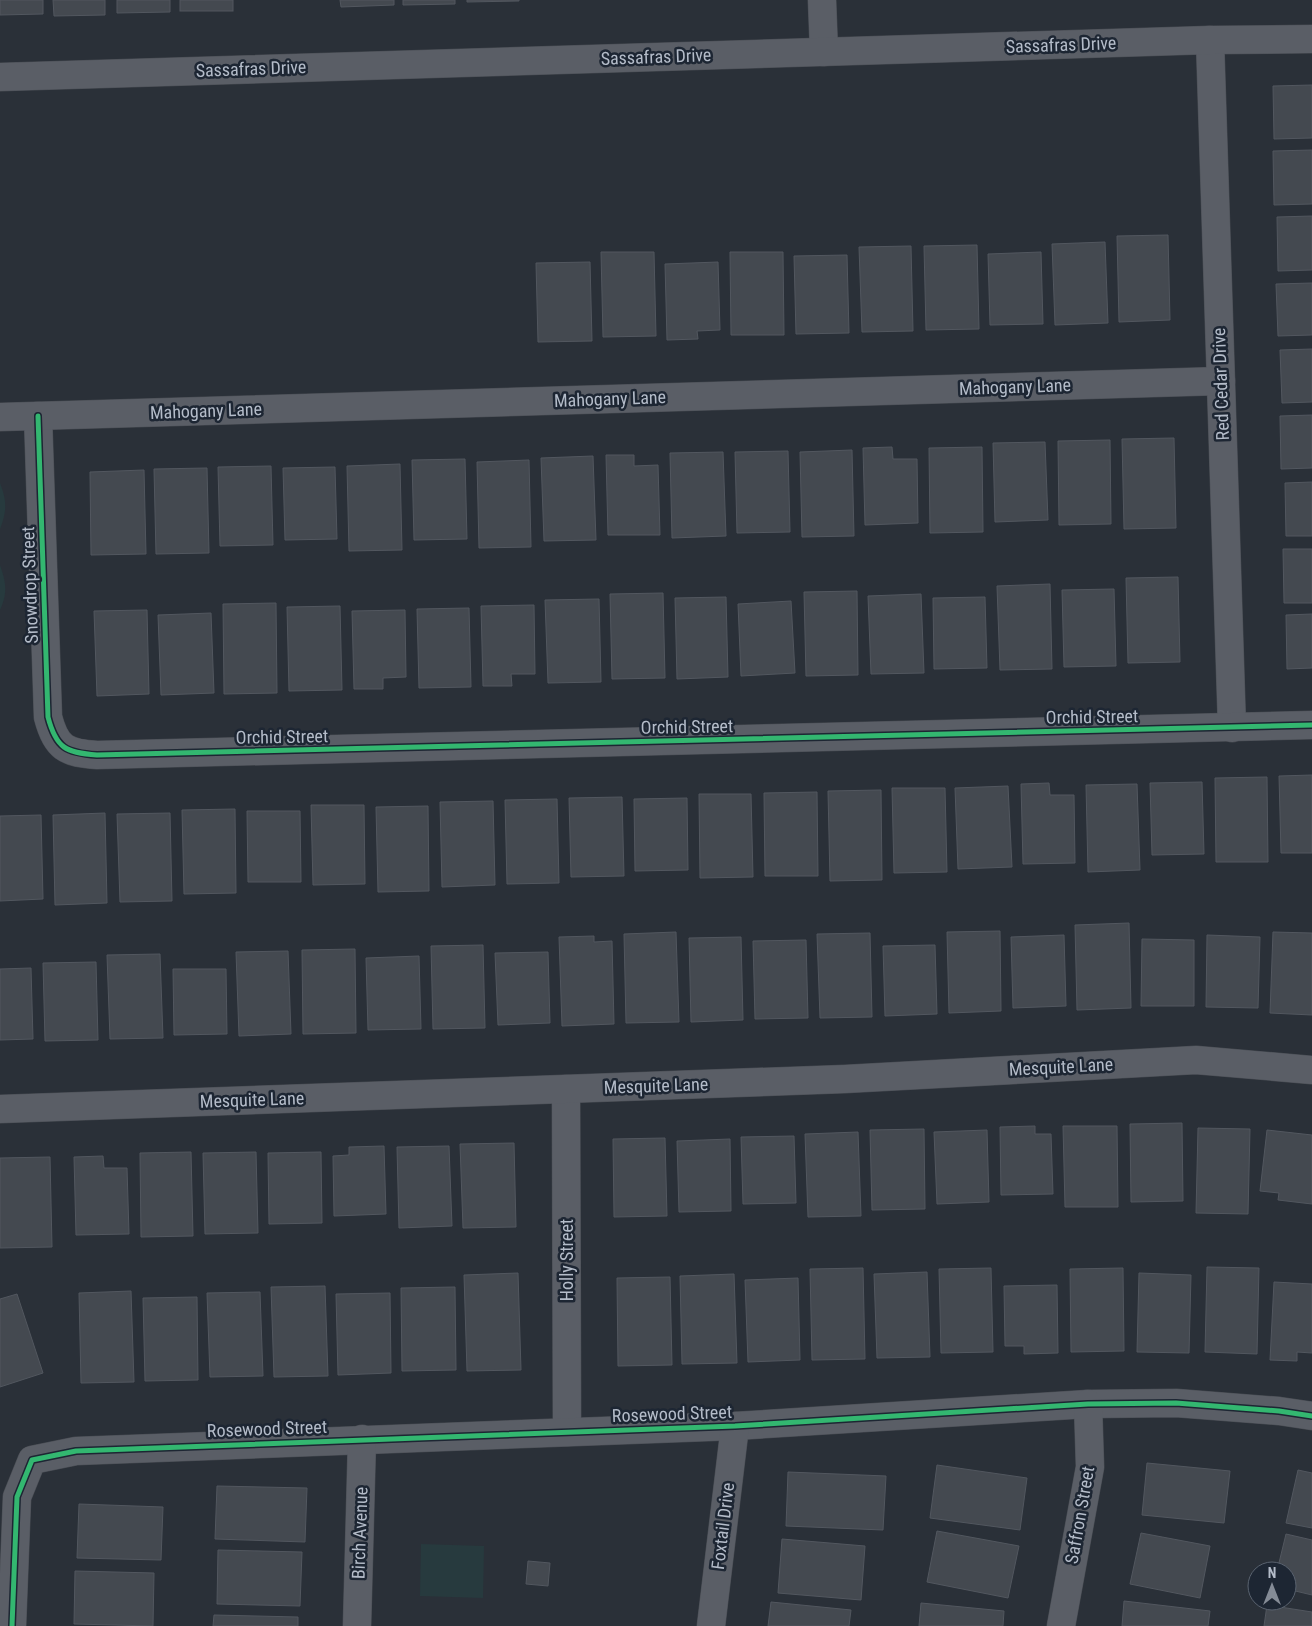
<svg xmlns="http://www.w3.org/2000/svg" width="1312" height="1626" font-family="'Roboto Condensed',sans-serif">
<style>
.green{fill:#273a3e}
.building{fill:#444950;stroke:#52575f}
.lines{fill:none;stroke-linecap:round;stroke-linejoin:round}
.minor-casing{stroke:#484c53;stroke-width:29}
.minor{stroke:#5a5e66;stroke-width:28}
.cycleway-casing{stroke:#1d2633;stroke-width:8}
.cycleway{stroke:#33b770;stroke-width:5}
.labels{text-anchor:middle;stroke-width:5;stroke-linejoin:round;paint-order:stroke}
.street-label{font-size:18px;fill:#b4bcc9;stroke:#1d2633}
</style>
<rect width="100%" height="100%" fill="#2a3038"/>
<!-- green -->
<g class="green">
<path d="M0,483c7,18 7,28 0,46z"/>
<path d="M0,565c6,18 8,27 0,45z"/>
<path d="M421,1544l63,2 -1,52 -63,-2z"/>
</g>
<!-- building -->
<g class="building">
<path d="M0,0h43v14l-43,1z"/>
<path d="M53,0h52v15l-51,1z"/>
<path d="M117,0h53v12l-53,1z"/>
<rect x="180" y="0" width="53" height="11"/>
<path d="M340,0h54v5l-53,2z"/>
<path d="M403,0h52v4l-52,1z"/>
<path d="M467,0h52v1l-52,1z"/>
<path d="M1312,85v53l-38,1 -1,-53z"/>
<path d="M1312,150v54l-38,1 -1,-54z"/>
<path d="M1312,216v54l-34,1 -1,-54z"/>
<path d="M1168,235l2,85 -51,2 -2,-86z"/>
<path d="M1105,242l3,81 -53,2 -3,-81z"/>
<path d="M977,245l2,84 -53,1 -2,-84z"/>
<path d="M911,246l2,85 -51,1 -3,-85z"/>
<path d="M601,252h53l2,84 -53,1z"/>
<path d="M730,252h53l1,83h-53z"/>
<path d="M1041,252l2,72 -53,1 -2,-71z"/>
<path d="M847,255l2,78 -53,1 -2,-78z"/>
<path d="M590,262l2,79 -54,1 -2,-79z"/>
<path d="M718,262l2,68 -23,1 1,8 -31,1 -2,-76z"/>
<path d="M1312,283v52l-34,1 -2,-52z"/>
<path d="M1312,349v53l-30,1 -2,-53z"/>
<path d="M1312,415v53l-31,1 -1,-53z"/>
<path d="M1174,438l2,90 -52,1 -2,-90z"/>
<path d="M1110,440l1,84 -52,1 -1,-84z"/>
<path d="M1045,442l3,78 -53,2 -2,-79z"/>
<path d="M892,447l1,12h24l1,64 -53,2 -2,-77z"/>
<path d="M982,447l1,85 -53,1 -1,-85z"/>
<path d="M852,450l2,86 -52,1 -2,-85z"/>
<path d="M788,451l2,81 -53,1 -2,-81z"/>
<path d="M723,452l3,84 -54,2 -2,-85z"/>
<path d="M606,455h28v11l24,-1 2,70h-52z"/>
<path d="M593,456l3,84 -52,1 -3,-83z"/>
<path d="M465,459l2,80 -53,1 -2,-80z"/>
<path d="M529,460l2,87 -52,1 -2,-86z"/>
<path d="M400,464l2,86 -53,1 -2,-85z"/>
<path d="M271,466l2,79 -53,1 -2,-79z"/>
<path d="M335,467l2,72 -52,1 -2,-72z"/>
<path d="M207,468l2,85 -53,1 -2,-85z"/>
<path d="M144,470l2,84 -55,1 -1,-83z"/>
<path d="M1312,482v54h-26l-1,-53z"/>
<path d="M1283,549h29v54h-28z"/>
<path d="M1178,577l2,85 -52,1 -2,-85z"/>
<path d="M1050,584l2,85 -52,1 -3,-84z"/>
<path d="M1114,589l2,77 -52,1 -2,-77z"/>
<path d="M857,591l1,84 -52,1 -2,-84z"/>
<path d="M663,593l2,85 -53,1 -2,-85z"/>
<path d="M921,594l3,79 -53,1 -3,-78z"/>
<path d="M726,597l2,80 -51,2 -2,-81z"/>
<path d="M985,597l2,71 -53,1 -1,-71z"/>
<path d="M599,599l2,83 -53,1 -3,-83z"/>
<path d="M791,601l4,72 -54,3 -3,-72z"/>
<path d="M276,603l1,90 -53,1 -1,-90z"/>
<path d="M534,605l1,69h-24l1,12h-29l-2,-80z"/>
<path d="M340,606l2,84 -53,1 -2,-84z"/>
<path d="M469,608l2,79 -52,1 -2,-79z"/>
<path d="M147,610l2,84 -52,2 -3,-85z"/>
<path d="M405,610l1,67 -23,1v11h-29l-2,-78z"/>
<path d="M211,613l3,80 -53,2 -3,-80z"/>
<path d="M1312,614v54l-25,1 -1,-54z"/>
<path d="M1312,775v78h-31l-2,-77z"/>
<path d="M1267,777l1,85h-52l-1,-84z"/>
<path d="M1202,782l2,72 -52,1 -2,-72z"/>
<path d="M1049,783l1,12h24l1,68 -52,1 -2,-80z"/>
<path d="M1137,784l3,86 -52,2 -2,-87z"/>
<path d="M1008,786l4,81 -54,2 -3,-81z"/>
<path d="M892,788h53l2,84 -53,1z"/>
<path d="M881,790l1,90 -52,1 -2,-90z"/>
<path d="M817,792l1,84h-53l-1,-83z"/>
<path d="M699,794h52l2,83 -53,1z"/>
<path d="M622,797l2,79 -53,1 -2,-79z"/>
<path d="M687,798l1,72 -53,1 -1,-72z"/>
<path d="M557,799l2,84 -52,1 -2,-84z"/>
<path d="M493,801l2,84 -53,2 -2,-85z"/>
<path d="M311,805h53l1,79 -52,1z"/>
<path d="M428,806l1,85 -51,1 -2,-85z"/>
<path d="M235,809l1,84 -52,1 -2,-84z"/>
<path d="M247,811h53l1,71h-53z"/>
<path d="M105,813l2,90 -52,2 -2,-90z"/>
<path d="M170,813l2,88 -52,1 -3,-88z"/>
<path d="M41,815l2,84 -43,2v-85z"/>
<path d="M1129,923l2,85 -54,2 -2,-85z"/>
<path d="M1000,931l1,80 -52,2 -2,-81z"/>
<path d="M676,932l3,90 -53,1 -2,-89z"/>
<path d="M1273,932l39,1v82l-42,-2z"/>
<path d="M870,933l2,84 -52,1 -3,-84z"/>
<path d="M1064,935l2,71 -53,2 -2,-71z"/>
<path d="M1207,935l53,2 -2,71 -52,-1z"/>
<path d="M594,936v6l18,-1 2,83 -52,2 -3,-89z"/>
<path d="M741,937l2,83 -52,2 -2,-84z"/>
<path d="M1142,939l52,1v66h-53z"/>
<path d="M806,940l2,78 -53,1 -2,-78z"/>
<path d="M483,945l2,83 -52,1 -2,-83z"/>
<path d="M935,945l2,69 -52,2 -2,-70z"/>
<path d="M355,949l1,84 -53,1 -1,-84z"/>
<path d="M288,951l3,83 -52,2 -3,-84z"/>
<path d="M548,952l2,71 -52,2 -3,-72z"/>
<path d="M160,954l3,84 -53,1 -3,-84z"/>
<path d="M419,956l2,73 -53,1 -2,-72z"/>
<path d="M96,962l2,78 -53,1 -2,-78z"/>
<path d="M31,968l2,71 -33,1v-71z"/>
<path d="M173,969h53l1,65 -53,1z"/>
<path d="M1182,1123l1,78 -52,1 -1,-78z"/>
<path d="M1035,1126v8h16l2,60 -52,1 -1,-68z"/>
<path d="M1063,1126h54l1,81h-53z"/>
<path d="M1198,1128l52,1 -2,85 -52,-1z"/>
<path d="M924,1129l1,80 -53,1 -2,-80z"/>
<path d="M987,1130l2,72 -52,2 -3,-72z"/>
<path d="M1267,1130l45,5v69l-34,-4 1,-7 -19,-2z"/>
<path d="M858,1132l3,84 -53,1 -3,-83z"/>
<path d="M794,1136l2,67 -53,1 -2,-67z"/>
<path d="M665,1138l2,78 -53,1 -1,-78z"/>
<path d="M730,1139l1,72 -52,1 -2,-71z"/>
<path d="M514,1143l2,84 -53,1 -3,-84z"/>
<path d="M384,1146l2,68 -52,2 -1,-60 16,-1v-8z"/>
<path d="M449,1146l3,80 -53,2 -2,-81z"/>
<path d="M191,1152l2,84 -52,1 -1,-84z"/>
<path d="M256,1152l2,81 -53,1 -2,-81z"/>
<path d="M321,1152l1,71 -53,1 -1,-71z"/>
<path d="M103,1156l1,12h23l2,66 -53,1 -2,-78z"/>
<path d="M50,1157l2,90 -52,1v-90z"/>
<path d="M1207,1267l52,1 -2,86 -52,-2z"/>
<path d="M863,1268l2,91 -53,1 -2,-91z"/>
<path d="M991,1268l2,84 -52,1 -2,-84z"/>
<path d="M1123,1268l1,83 -53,1 -1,-83z"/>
<path d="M927,1272l3,85 -53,1 -3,-84z"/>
<path d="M518,1273l3,97 -54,1 -3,-96z"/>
<path d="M1139,1273l52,2 -2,78 -52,-1z"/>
<path d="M734,1274l3,89 -55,1 -2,-88z"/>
<path d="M670,1277l2,88 -54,1 -1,-88z"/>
<path d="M798,1278l2,82 -52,2 -3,-82z"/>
<path d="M1274,1282l38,2v69l-15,-1v9l-27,-1z"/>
<path d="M1057,1285l1,68 -34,1v-8h-19l-1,-60z"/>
<path d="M325,1286l3,90 -54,1 -3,-90z"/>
<path d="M455,1287l1,83 -54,1 -1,-83z"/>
<path d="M131,1291l3,91 -53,1 -2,-90z"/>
<path d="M260,1292l3,84 -53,1 -3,-84z"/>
<path d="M390,1293l1,80 -53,2 -2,-81z"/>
<path d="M17,1294l26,79 -43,14v-88z"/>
<path d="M197,1297l1,83 -53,1 -2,-83z"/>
<path d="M1147,1463l83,8 -6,52 -82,-8z"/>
<path d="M937,1465l90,13 -7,52 -90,-12z"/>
<path d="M1298,1470l14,3v55l-26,-5z"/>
<path d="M788,1472l98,4 -3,54 -97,-4z"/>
<path d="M217,1486l90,2 -2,54 -90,-3z"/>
<path d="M79,1504l84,3 -2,53 -84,-2z"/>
<path d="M937,1531l82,15 -11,52 -81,-16z"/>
<path d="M1141,1533l69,13 -10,52 -70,-14z"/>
<path d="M1286,1534l26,6v55l-25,-6v-18h-10z"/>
<path d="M782,1539l83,7 -4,54 -83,-7z"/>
<path d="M218,1550l84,2 -2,54 -83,-2z"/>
<path d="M528,1561l22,2 -2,23 -22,-2z"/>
<path d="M75,1571l79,2 -1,53 -79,-2z"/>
<path d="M1124,1601l86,10 -2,15h-86z"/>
<path d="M771,1602l80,8 -2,16h-81z"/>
<path d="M921,1603l83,8 -1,15h-84z"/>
<path d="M1267,1605l45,7v14h-48z"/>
<path d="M214,1615l84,2v9h-85z"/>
</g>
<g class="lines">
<!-- minor casing -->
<g class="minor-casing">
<g id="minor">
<path d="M822,0l2,52"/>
<path d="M1210,40l22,688"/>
<path d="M0,77l1210,-37 102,-1"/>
<path d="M38,416l10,301c8,31 18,36 49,38l1215,-30"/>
<path d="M0,417l1221,-36"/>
<path d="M566,1089l1,343"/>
<path d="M0,1109l845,-30 351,-19 116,10"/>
<path d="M12,1626l5,-129 15,-37 44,-9 659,-25 353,-22 88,-1 103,8 33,5"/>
<path d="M357,1626l5,-187"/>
<path d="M711,1626l24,-200"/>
<path d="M1061,1626l29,-159 -2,-63"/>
</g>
</g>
<!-- minor -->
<use href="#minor" class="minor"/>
<!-- cycleway casing -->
<g class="cycleway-casing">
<g id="cycleway">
<path d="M38,416l10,301c8,31 18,36 49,38l1215,-30"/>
<path d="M12,1626l5,-129 15,-37 44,-9 659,-25 353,-22 88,-1 103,8 33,5"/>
</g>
</g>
<!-- cycleway -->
<use href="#cycleway" class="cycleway"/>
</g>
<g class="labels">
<!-- street labels -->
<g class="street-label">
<text transform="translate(1061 45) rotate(-2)" y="6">Sassafras Drive</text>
<text transform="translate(656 57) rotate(-2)" y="6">Sassafras Drive</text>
<text transform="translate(251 69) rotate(-2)" y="6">Sassafras Drive</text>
<text transform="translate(1221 384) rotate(-92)" y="6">Red Cedar Drive</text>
<text transform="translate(1015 387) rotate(-2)" y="6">Mahogany Lane</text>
<text transform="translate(610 399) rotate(-2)" y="6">Mahogany Lane</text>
<text transform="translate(206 411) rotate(-2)" y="6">Mahogany Lane</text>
<text transform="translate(30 585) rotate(-92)" y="6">Snowdrop Street</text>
<text transform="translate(1092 717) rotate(-1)" y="6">Orchid Street</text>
<text transform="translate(687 727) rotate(-1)" y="6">Orchid Street</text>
<text transform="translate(282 737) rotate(-1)" y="6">Orchid Street</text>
<text transform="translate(1061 1067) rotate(-3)" y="6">Mesquite Lane</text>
<text transform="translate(656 1086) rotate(-2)" y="6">Mesquite Lane</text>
<text transform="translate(252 1100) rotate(-2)" y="6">Mesquite Lane</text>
<text transform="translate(567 1260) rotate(-90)" y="6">Holly Street</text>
<text transform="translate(672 1414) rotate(-2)" y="6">Rosewood Street</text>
<text transform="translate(267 1429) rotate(-2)" y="6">Rosewood Street</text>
<text transform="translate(1080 1515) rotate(-80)" y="6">Saffron Street</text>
<text transform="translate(723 1526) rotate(-83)" y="6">Foxtail Drive</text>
<text transform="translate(360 1533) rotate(-88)" y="6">Birch Avenue</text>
</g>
</g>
<!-- north arrow -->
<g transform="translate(1272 1586)"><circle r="24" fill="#1d2633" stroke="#59626f"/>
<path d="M0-4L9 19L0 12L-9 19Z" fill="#848b96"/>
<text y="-8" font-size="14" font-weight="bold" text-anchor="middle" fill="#b4bcc9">N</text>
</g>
</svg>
